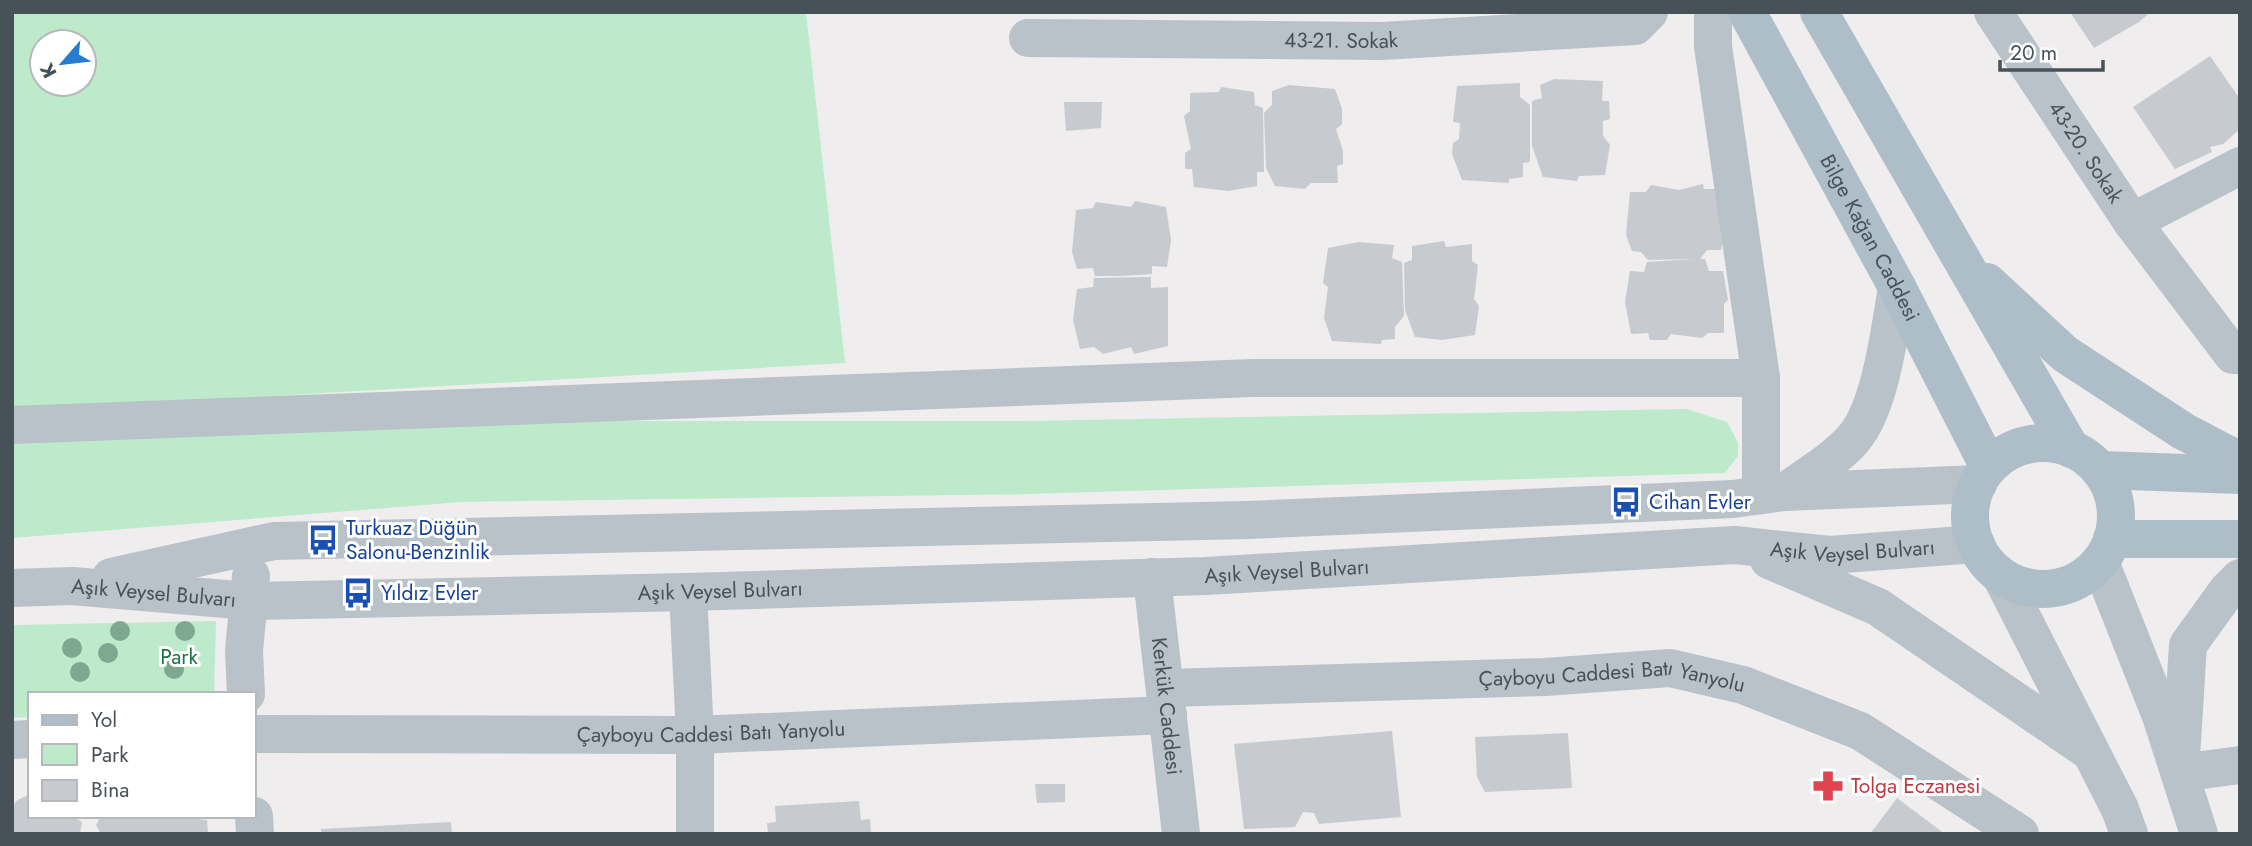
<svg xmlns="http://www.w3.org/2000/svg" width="2252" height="846" font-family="Jost,sans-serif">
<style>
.green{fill:#beeacc;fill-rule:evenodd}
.building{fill:#c7cacf}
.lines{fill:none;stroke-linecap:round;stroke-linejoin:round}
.minor{stroke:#b9c2c8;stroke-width:38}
.major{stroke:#aebec9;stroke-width:38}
.tree{fill:#7ca98f}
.labels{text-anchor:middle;stroke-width:6;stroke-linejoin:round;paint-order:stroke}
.street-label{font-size:21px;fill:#475158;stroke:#fff}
.transit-label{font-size:21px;fill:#164399;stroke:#fff;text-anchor:start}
.park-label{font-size:21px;fill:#1e7242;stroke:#fff}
.health-label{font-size:21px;fill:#be3a42;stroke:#fff;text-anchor:start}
</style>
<rect width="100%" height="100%" fill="#efeded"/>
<!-- green -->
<g class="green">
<path d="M12,12h794l39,351 -833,48zM42,42h42v42h-42z"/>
<path d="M1687,409l40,13 11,21v13l-13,17 -698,21 -566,8 -449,36v-95l447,-22h569z"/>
<path d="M216,621l-2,73h-184v23l-18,1v-93z"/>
</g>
<!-- building -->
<g class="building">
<path d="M2070,12h81l-12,10 -45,26z"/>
<path d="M2210,56l30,43v30l-17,15 -13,3 2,5 -37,17 -42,-62z"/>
<path d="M1554,79l49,2 -1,20h7l1,18 -7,2v15l7,9 -5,30 -26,1 -2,5 -34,-4 -11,-31v-45l10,-3 -2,-13z"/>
<path d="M1520,83v14l10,8v57l-7,1v14l-14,2v4l-47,-3 -10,-26 1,-11 6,-4 1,-16 -7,-1 4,-36z"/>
<path d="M1289,85l46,4 7,20v15l-6,5 7,22v13l-6,2 1,17h-27l-6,6 -30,-3 -9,-18 -2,-55 8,-8v-14z"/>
<path d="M1221,87l33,5 1,13 8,3 1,64h-7v14l-29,5 -34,-4 -2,-18h-7v-16l6,-4 -7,-33 6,-5v-18l29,-1z"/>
<path d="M1064,102h38l-1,26 -35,3z"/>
<path d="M1703,184l1,5h16l5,45 -4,16h-14l-7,9h5l4,12h14l5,29 -4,4v29h-16l-6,5 -31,-4 -4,6h-17l-2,-7 -17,1 -6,-32 5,-31 14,1 3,-10 47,-3 -46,1 -7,-8 -9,-1 -6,-16 4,-43h16l5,-7 28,5z"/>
<path d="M1135,201l31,6 5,33 -4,27 -15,-1v8l-31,2h-26l-2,-8 -16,1 -5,-17 4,-42 17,-2 3,-6 35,5z"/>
<path d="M1444,241l2,6 26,-3v17l6,4 -4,34 5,7 -4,29 -33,5 -27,-3 -10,-27 -1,-47 8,-3v-14z"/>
<path d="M1359,242l35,3 -2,13 10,4 2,54 -9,11v12l-13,1 -1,4 -49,-3 -8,-23 4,-31 -5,-4 5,-35z"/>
<path d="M1151,277v11l17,-1v59l-34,8 -3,-7 -28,7 -9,-7 -14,2 -7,-29 4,-31 16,-2 1,-9z"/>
<path d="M1392,731l9,86 -82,7 -5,-11 -11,-1 -8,15 -51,2 -10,-85z"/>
<path d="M1568,733l4,55 -87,4 -8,-15 -2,-40z"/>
<path d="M1035,784h30v18l-28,1z"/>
<path d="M30,794v22h42l10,6 -2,12h-68v-24l4,-9z"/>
<path d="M1897,798l48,36h-75z"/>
<path d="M859,801l2,19 9,-1 1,15h-103l-1,-11 9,-1 -1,-16z"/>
<path d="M101,816h69l37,4 1,14h-107l-5,-9z"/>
<path d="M451,822l1,12h-130l-1,-5z"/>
</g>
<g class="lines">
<!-- minor -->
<g class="minor">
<path d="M1713,12v34l48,332v117"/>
<path id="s1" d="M1993,12l139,210 101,133h7"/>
<path id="s2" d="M1028,38l354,3 253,-15 14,-14"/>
<path d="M2132,222l108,-56"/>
<path d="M12,425l1241,-47h508"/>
<path d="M1785,492c23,-17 50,-32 69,-54 27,-32 36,-109 43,-151"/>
<path d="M1769,560l109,47 211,144"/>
<path d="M2100,562l61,154 38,118"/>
<path d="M2001,576l119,233 9,25"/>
<path d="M111,577l163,-36 974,-21 485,-21 52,-7 193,-8"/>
<path id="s3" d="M1152,577l29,257"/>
<path d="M2240,578l-13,13 -39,54 -8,128 60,-8"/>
<path id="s4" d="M12,588l60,-2 177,15 439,-9 518,-16 529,-31 95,10 146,-11"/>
<path d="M688,592l7,143v99"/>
<path id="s5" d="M1165,688l380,-11 125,-9 73,17 117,46 160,103"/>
<path d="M246,694l-2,-43 7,-75"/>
<path id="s6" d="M254,734l441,1 473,-20"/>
<path d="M12,740l18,-1"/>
<path d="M254,816l1,18"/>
</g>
<!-- major -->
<g class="major">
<path id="s7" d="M1747,12l150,275 92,180"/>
<path d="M1819,12l252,437"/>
<path d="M1987,282l78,72 118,77 57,30"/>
<circle cx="2043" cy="516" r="73"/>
<path d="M2100,470l140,5"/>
<path d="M2112,539h128"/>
</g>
</g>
<!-- trees -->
<g class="tree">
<circle cx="120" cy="631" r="10"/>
<circle cx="185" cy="631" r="10"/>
<circle cx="72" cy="648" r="10"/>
<circle cx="108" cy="653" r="10"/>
<circle cx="174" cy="669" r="10"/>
<circle cx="80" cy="672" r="10"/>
</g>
<!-- icons -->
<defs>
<g id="bus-bare" transform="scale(2.415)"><path d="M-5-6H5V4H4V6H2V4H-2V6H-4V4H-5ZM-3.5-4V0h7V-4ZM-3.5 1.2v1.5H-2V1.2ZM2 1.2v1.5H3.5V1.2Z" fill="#1a4fb4" stroke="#fff" stroke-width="2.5" paint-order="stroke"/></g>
<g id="pharmacy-bare" transform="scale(2.415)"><path d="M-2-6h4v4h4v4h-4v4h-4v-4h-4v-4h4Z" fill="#e0444e" stroke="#fff" stroke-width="2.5" paint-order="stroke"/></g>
</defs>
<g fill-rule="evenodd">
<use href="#bus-bare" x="1626" y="502"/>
<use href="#bus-bare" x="323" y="540"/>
<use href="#bus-bare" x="358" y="593"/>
<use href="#pharmacy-bare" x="1828" y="786"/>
</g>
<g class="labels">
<!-- street labels -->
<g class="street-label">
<text dy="7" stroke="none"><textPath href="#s2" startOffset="313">43-21. Sokak</textPath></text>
<text dy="7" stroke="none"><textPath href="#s1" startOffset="168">43-20. Sokak</textPath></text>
<text dy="7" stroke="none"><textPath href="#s7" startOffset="257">Bilge Kağan Caddesi</textPath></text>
<text dy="7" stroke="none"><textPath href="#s4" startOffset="1843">Aşık Veysel Bulvarı</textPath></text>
<text dy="7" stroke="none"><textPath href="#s4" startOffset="1276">Aşık Veysel Bulvarı</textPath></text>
<text dy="7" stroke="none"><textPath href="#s4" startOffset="709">Aşık Veysel Bulvarı</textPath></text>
<text dy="7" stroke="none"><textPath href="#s4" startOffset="142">Aşık Veysel Bulvarı</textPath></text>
<text dy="7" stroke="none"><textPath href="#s5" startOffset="448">Çayboyu Caddesi Batı Yanyolu</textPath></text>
<text dy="7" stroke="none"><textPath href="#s3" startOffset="130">Kerkük Caddesi</textPath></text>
<text dy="7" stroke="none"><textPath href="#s6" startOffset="457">Çayboyu Caddesi Batı Yanyolu</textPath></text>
</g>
<!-- transit labels -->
<g class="transit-label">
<text x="1649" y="509">Cihan Evler</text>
<text x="346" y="535">Turkuaz Düğün<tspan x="346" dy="24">Salonu-Benzinlik</tspan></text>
<text x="381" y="600">Yıldız Evler</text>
</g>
<!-- park labels -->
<g class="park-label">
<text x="179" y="664">Park</text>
</g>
<!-- health labels -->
<g class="health-label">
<text x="1851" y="793">Tolga Eczanesi</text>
</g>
</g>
<!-- border -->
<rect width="2252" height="846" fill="none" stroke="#475158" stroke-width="28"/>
<!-- legend -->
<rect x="28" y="692" width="228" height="126" fill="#ffffff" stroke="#b5b9bc" stroke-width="2"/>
<rect x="42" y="715" width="35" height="10" fill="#aebec9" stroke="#b5b9bc" stroke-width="2"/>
<text x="91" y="727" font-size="21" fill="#475158">Yol</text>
<rect x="42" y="744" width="35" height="21" fill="#beeacc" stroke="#b5b9bc" stroke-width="2"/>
<text x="91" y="762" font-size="21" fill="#475158">Park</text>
<rect x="42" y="780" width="35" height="21" fill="#c7cacf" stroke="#b5b9bc" stroke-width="2"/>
<text x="91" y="797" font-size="21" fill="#475158">Bina</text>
<!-- north arrow -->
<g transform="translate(63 63) rotate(242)"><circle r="33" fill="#ffffff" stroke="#b5b9bc" stroke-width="2"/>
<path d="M0-5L12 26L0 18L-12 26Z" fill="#287cce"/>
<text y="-10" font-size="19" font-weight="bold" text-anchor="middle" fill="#475158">K</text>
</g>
<!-- scale -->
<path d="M2000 60v10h103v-10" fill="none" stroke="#475158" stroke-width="3.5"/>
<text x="2010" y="60" font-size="21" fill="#475158" stroke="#ffffff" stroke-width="5" paint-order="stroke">20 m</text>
</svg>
